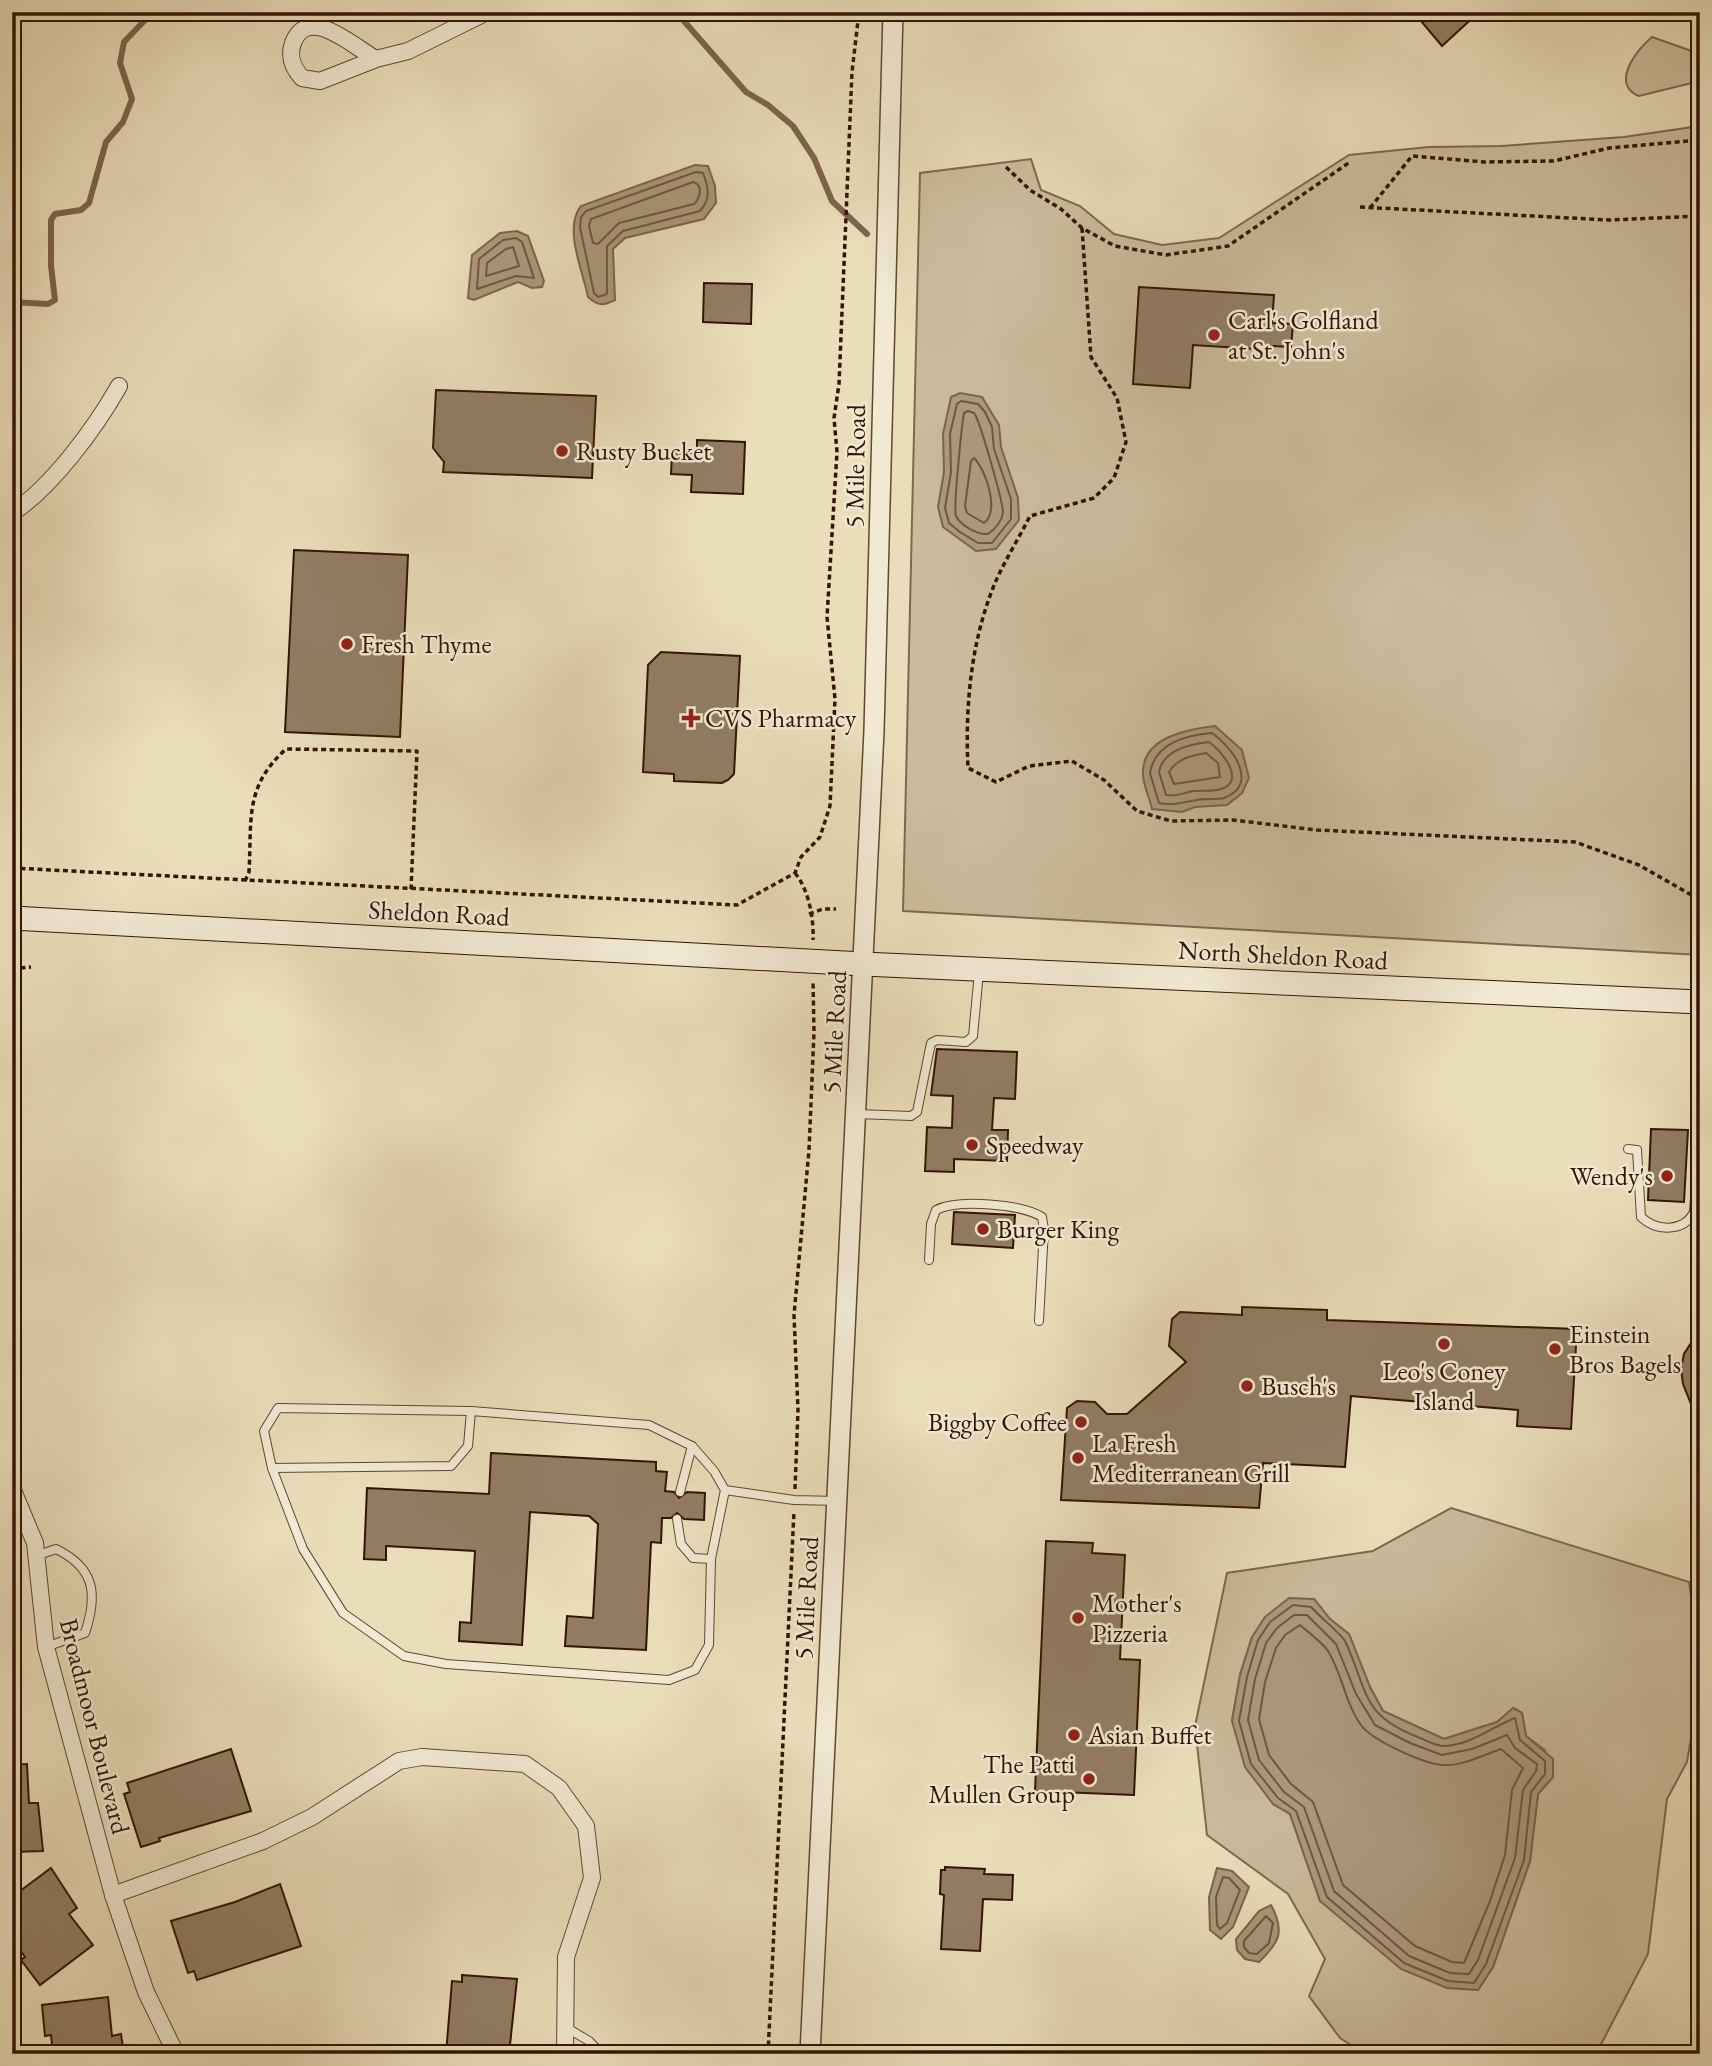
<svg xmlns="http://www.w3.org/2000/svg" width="1712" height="2066" font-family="'EB Garamond',serif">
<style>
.green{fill:#cbbb9b;stroke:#7f6850;stroke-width:2;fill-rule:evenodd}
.water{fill:#ac997c;stroke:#7c644c;stroke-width:2}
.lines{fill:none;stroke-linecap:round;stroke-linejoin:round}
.shore{stroke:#705640;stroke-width:2}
.stream{stroke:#7c644c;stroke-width:6}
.building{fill:#927d63;stroke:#331405;stroke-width:2}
.service-casing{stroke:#614632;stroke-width:10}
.minor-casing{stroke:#614632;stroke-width:18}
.tertiary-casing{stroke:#614632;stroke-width:22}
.secondary-casing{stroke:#331405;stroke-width:25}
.path{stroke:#331405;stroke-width:3.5;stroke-dasharray:5 3.5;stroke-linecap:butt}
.service{stroke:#f1e9d2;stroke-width:8}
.minor{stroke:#f1e9d2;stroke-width:16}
.tertiary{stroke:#f1e9d2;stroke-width:19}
.secondary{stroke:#f1e9d2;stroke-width:23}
.poi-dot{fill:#8f2418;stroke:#f1e9d2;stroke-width:2.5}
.labels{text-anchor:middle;stroke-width:5;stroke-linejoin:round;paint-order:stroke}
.poi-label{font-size:26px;fill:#331405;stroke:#f1e9d2;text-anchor:start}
.street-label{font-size:26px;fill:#331405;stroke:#f1e9d2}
</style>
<rect width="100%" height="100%" fill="#eaddba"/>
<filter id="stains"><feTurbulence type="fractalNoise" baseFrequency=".00286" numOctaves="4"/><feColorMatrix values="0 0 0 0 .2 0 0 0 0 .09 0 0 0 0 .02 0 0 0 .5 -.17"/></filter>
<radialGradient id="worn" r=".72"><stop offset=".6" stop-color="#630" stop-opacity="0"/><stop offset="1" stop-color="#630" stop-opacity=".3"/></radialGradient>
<!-- green -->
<g class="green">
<path d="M1652,37l48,17v27l-61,15c-29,-11 -3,-46 13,-59z"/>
<path d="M1700,126v829l-797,-44 17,-738 111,-14 10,31 39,16 34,28 48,11 57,-7 130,-83 80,-8 72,-1 123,-9z"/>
<path d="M1451,1508l238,74 11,72v31l-13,77 -20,37 -19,155 -52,100h-231l-25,-16 -31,-42 16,-37 -37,-65 -81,-59 -12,-109 32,-153 146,-22zM1314,1599l16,20 19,15 21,53 13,24 61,28 53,-17 17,-14 8,5 4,23 19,14 8,27 -15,17 -8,67 -37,106 -15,23 -128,-66 -30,-23 -30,-87 -17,-10 -41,-83 8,-46 12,-38z"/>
</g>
<!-- water -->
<g class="water">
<path d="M695,165l13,1 7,20 1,17 -12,16 -79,19 -12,11 2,51c-12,6 -17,6 -27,-3 -5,-26 -25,-69 -7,-91z"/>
<path d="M517,231l11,5 16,45 -2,6 -10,1 -14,-6 -44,18 -6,-2 4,-43 28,-22z"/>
<path d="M960,393l22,4 17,28 2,22 17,51 1,22 -23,29 -20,2 -33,-24 -5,-20 6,-35 -1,-38 8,-37z"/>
<path d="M1215,726l27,24 7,28 -7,15 -15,12 -32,2 -13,5 -30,-3c-2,-11 -10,-26 -9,-37 0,-35 45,-43 72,-46z"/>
<path d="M1289,1598l25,1 16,20 19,15 21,53 13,24 61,28 53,-17 16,-14 9,5 4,23 27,23v18l-15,17 -8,67 -37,106 -15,23 -31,-2 -46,-19 -81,-68 -30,-87 -17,-10 -28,-37 -13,-46 8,-46 12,-38 13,-20z"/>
<path d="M1217,1868l15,3 17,16 -16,40 -12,12 -11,-9 -1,-33z"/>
<path d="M1271,1905c14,26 9,37 -12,57l-14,-3 -8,-9 -1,-11 23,-28z"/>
</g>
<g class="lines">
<!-- shore -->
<g class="shore">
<path d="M696,172l7,1c6,16 8,25 -3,38l-77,20 -16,15v48l-9,3 -4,-4 -14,-66 1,-10 5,-6z"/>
<path d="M693,182c11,3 7,16 1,22l-75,19 -21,21 -5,-1 -4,-17 2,-7z"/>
<path d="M516,238l6,4 12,36 -18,-2 -39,13 2,-30 24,-19z"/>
<path d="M513,247l6,19 -33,10 1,-13 19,-14z"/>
<path d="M961,401l17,3 7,8 7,15 2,22 17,50v20l-19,24h-14l-18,-11 -11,-9 -4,-15 6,-36 -1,-38 7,-30z"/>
<path d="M968,411l6,2c6,7 29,90 29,99 -1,10 -8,17 -15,22 -10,1 -27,-8 -32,-18 -3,-7 6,-92 8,-103z"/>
<path d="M974,458c12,12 26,53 10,65l-17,-10 -2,-7 6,-45z"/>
<path d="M1212,733c19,13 49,51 12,65 -7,2 -19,0 -27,2 -14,2 -23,6 -38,3l-9,-30c5,-30 36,-38 62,-40z"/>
<path d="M1209,742c12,8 38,39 12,47 -8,3 -19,1 -28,2 -10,2 -16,6 -27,4l-7,-23c4,-22 31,-28 50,-30z"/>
<path d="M1206,753l12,10 2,14 -46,7 -5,-12c7,-13 23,-17 37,-19z"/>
<path d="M1293,1605l18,2c7,8 30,27 34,34 24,50 14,74 75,97 8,3 17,9 26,8 26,-2 46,-19 69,-28l5,22 25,21v13l-14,18 -7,68 -38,104 -12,19 -26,-2 -44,-18 -77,-66 -31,-86 -18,-13 -27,-34 -12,-43 8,-44 11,-37 12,-18z"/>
<path d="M1294,1615h13l29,29 20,50 19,31 35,18 32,12 30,-6 35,-14 8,13 22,16 -1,7 -13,19 -8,68 -37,102 -9,14 -19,-1 -41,-17 -75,-65 -30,-84 -20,-15 -25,-32 -11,-40 7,-41 11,-36 11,-15z"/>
<path d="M1300,1625c8,7 22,17 28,26 14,22 17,52 33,74 10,15 65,40 83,40 19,1 39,-10 57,-16l22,19 -11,22 -7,65 -15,46 -26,62 -12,-1 -37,-16 -72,-61 -30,-83 -22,-18 -22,-29 -10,-36 6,-37 11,-34 9,-13z"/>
<path d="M1223,1877l6,1 11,12 -13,33 -7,6 -3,-4 -1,-28z"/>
<path d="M1266,1916l7,7 -4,20 -12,11 -8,-1 -5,-6v-6z"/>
</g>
<!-- stream -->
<g class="stream">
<path d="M676,12l70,80 22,13 25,21 21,32 18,43 35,33"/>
<path d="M12,302l36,2 7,-4 -4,-34v-46l4,-6 26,-4 8,-7 17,-61 17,-20 9,-23 -12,-36 4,-21 22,-23 14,-7"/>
</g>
</g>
<!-- building -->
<g class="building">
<path d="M1430,12h49l-37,34 -21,-25z"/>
<path d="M704,283l48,1 -1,40 -48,-2z"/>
<path d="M1139,287l135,8 -2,28 21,1 -2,23 -19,-1 -1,4 -78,-5 -3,43 -57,-4z"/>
<path d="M436,390l160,6 -4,82 -149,-6 1,-10 -11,-14z"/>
<path d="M697,440l48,2 -2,52 -52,-2 1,-17 -21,-1 1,-22 25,1z"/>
<path d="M294,550l114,5 -8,182 -115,-5z"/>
<path d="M661,652l79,4 -6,118 -6,6 -6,3 -48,-2v-7l-31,-2 5,-107z"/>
<path d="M937,1049l80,3 -2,47 -21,-1 -2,32h16l-1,31 -53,-2v13l-29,-1 2,-44 25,1 1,-32 -22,-1z"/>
<path d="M1651,1129l37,1 -4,72 -36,-2z"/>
<path d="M954,1212l61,3 -2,33 -61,-4z"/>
<path d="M1242,1307l85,3v10l250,9 -6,100 -54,-3 1,-16 -167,-14 -6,71 -82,-4 -4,45 -198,-8 6,-92 10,-7 18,1 12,12h20l59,-52 -17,-16 3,-27 8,-7 62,3z"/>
<path d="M1700,1329v95h-1l-16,-40 -2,-15 3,-15z"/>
<path d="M491,1453l165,9v9l11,1 -2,19 9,1 5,6 8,-6 18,1 -1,27 -20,-1 -7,-6 -6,5h-9l-1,25 -10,-1 -5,108 -81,-4 2,-30 26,2 5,-94 -9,-8 -59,-4 -8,133 -63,-4 1,-19 11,1 4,-72 -89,-5v14l-22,-1 3,-71 122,6z"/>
<path d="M1046,1541l47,2 -1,10 33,2 -5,104 20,1 -6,135 -99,-4z"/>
<path d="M231,1749l20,62 -92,27 1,3 -19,6 -17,-53 6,-2 -3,-9z"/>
<path d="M27,1764l2,39h9l5,48 -31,1v-87z"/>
<path d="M945,1867l40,2 -1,5 29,1 -1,25 -29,-1 -3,52 -39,-2 3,-54 -4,-1 1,-24h4z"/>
<path d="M51,1868l26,40 -8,6 24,31 -53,40 -19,-25 4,-3 -13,-18v-42z"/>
<path d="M280,1884l21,62 -104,34 -3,-9 -6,2 -17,-52 64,-19z"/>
<path d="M462,1975l55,4 -8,75h-63l6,-73 10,1z"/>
<path d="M108,1997l4,39 9,-2 3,20h-71l-2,-19 -6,1 -3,-31z"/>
</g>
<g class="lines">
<!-- service casing -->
<g class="service-casing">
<g id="service">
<path d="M857,1114l54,2 6,-4 14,-69 6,-3 29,2 7,-6 6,-64"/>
<path d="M1628,1149l9,1 4,67c16,15 43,15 53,-5l6,-81"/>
<path d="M929,1260l2,-36 5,-14c22,-11 86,-6 106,7l2,12 -5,92"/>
<path d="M12,1318v18"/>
<path d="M272,1468l179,-2 17,-20 3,-35"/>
<path d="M725,1490l-11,-19 -22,-25 -43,-21 -178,-14 -193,-3 -14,23 8,37 31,81 40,64 61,43 42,8 223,16 26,-10 14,-25 2,-86 14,-69 69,10 43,1"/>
<path d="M680,1492l12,-46"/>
<path d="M677,1519l4,25 12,14 18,1"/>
<path d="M36,1556l20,-7c39,19 42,45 29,84l-39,14"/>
<path d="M567,2028l22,13 13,13"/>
</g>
</g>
<!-- minor casing -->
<g class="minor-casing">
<g id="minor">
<path d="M376,59c-21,-11 -68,-56 -83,-16 -5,14 0,25 9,35l18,3 56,-22 32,-8 79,-39"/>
<path d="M12,513c40,-26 84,-86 107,-127"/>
<path d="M12,1488l23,55 11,104 67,248 33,97 30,62"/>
<path d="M113,1895l150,-54 49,-24 87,-56 23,-4 103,7 34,24 27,38 6,52 -26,79 -1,97"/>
</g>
</g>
<!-- tertiary casing -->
<g class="tertiary-casing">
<path id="tertiary" d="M810,2054l64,-1323 19,-719"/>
</g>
<!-- secondary casing -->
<g class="secondary-casing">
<path id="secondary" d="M12,918l851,46 837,38"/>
</g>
<!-- path -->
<g class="path">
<path d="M1006,167l24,23 31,19 21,19 33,18 51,9 62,-9 122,-84"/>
<path d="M1360,207l249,13 91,-4"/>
<path d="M1370,208l42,-52 73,6 69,-1 55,-13 91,-8"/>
<path d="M1082,228l9,129 26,41 9,44 -12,36 -20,20 -64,18c-11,22 -25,44 -35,67 -24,58 -30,122 -27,185l28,14 33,-16 43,-5 32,19 33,31 34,10 62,-1 84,10 258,12 64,23 61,35"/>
<path d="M12,868l725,37 58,-32 6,-16 19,-20 10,-31 5,-107 -8,-82 10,-165 -3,-34 5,-34 13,-312 7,-60"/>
<path d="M795,873c14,17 19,46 18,67"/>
<path d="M245,881l4,-9c3,-53 -5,-85 37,-123l131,2 -6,138"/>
<path d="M809,914l14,-5h13"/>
<path d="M12,969l19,-2"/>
<path d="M795,1489l3,-79 -4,-95 15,-165 5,-118 -1,-52"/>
<path d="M768,2054l26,-543"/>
</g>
<!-- service -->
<use href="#service" class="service"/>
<!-- minor -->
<use href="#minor" class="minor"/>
<!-- tertiary -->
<use href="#tertiary" class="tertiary"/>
<!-- secondary -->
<use href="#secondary" class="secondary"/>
</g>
<!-- markers -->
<g class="poi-dot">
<circle cx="1214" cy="335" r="7"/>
<circle cx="562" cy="451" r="7"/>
<circle cx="347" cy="644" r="7"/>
<path d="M687.5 707.5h7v7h7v7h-7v7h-7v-7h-7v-7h7z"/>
<circle cx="972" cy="1145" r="7"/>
<circle cx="1667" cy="1176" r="7"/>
<circle cx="983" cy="1229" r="7"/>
<circle cx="1444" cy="1344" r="7"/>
<circle cx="1555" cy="1349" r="7"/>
<circle cx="1247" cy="1386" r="7"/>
<circle cx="1081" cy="1422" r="7"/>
<circle cx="1078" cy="1458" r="7"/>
<circle cx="1078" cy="1618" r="7"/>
<circle cx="1074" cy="1735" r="7"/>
<circle cx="1089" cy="1779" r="7"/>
</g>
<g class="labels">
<!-- poi labels -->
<g class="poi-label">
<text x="1228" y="329">Carl's Golfland<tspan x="1228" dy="30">at St. John's</tspan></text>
<text x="576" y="460">Rusty Bucket</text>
<text x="361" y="653">Fresh Thyme</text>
<text x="705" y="727">CVS Pharmacy</text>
<text x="986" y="1154">Speedway</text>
<text x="1653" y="1185" text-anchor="end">Wendy's</text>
<text x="997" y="1238">Burger King</text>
<text x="1569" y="1343">Einstein<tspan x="1569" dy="30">Bros Bagels</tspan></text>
<text x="1444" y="1380" text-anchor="middle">Leo's Coney<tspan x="1444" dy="30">Island</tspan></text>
<text x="1261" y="1395">Busch's</text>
<text x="1067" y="1431" text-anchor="end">Biggby Coffee</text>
<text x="1092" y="1452">La Fresh<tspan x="1092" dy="30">Mediterranean Grill</tspan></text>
<text x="1092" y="1612">Mother's<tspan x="1092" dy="30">Pizzeria</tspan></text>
<text x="1088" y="1744">Asian Buffet</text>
<text x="1075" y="1773" text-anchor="end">The Patti<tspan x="1075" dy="30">Mullen Group</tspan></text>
</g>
<!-- street labels -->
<g class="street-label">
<text transform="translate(855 466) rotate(-89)" y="9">5 Mile Road</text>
<text transform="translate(439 913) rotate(3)" y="9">Sheldon Road</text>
<text transform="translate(1283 955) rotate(3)" y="9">North Sheldon Road</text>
<text transform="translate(834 1032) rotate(-87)" y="9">5 Mile Road</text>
<text transform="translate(806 1598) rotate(-87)" y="9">5 Mile Road</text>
<text transform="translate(95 1726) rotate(76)" y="9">Broadmoor Boulevard</text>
</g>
</g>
<!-- margin -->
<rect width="1712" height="2066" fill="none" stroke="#eaddba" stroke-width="42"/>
<rect x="14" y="14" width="1684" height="2038" fill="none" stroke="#331405" stroke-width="3.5"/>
<rect x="21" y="21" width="1670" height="2024" fill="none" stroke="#331405" stroke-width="2"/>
<rect width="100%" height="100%" filter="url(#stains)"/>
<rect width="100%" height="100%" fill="url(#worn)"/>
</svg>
